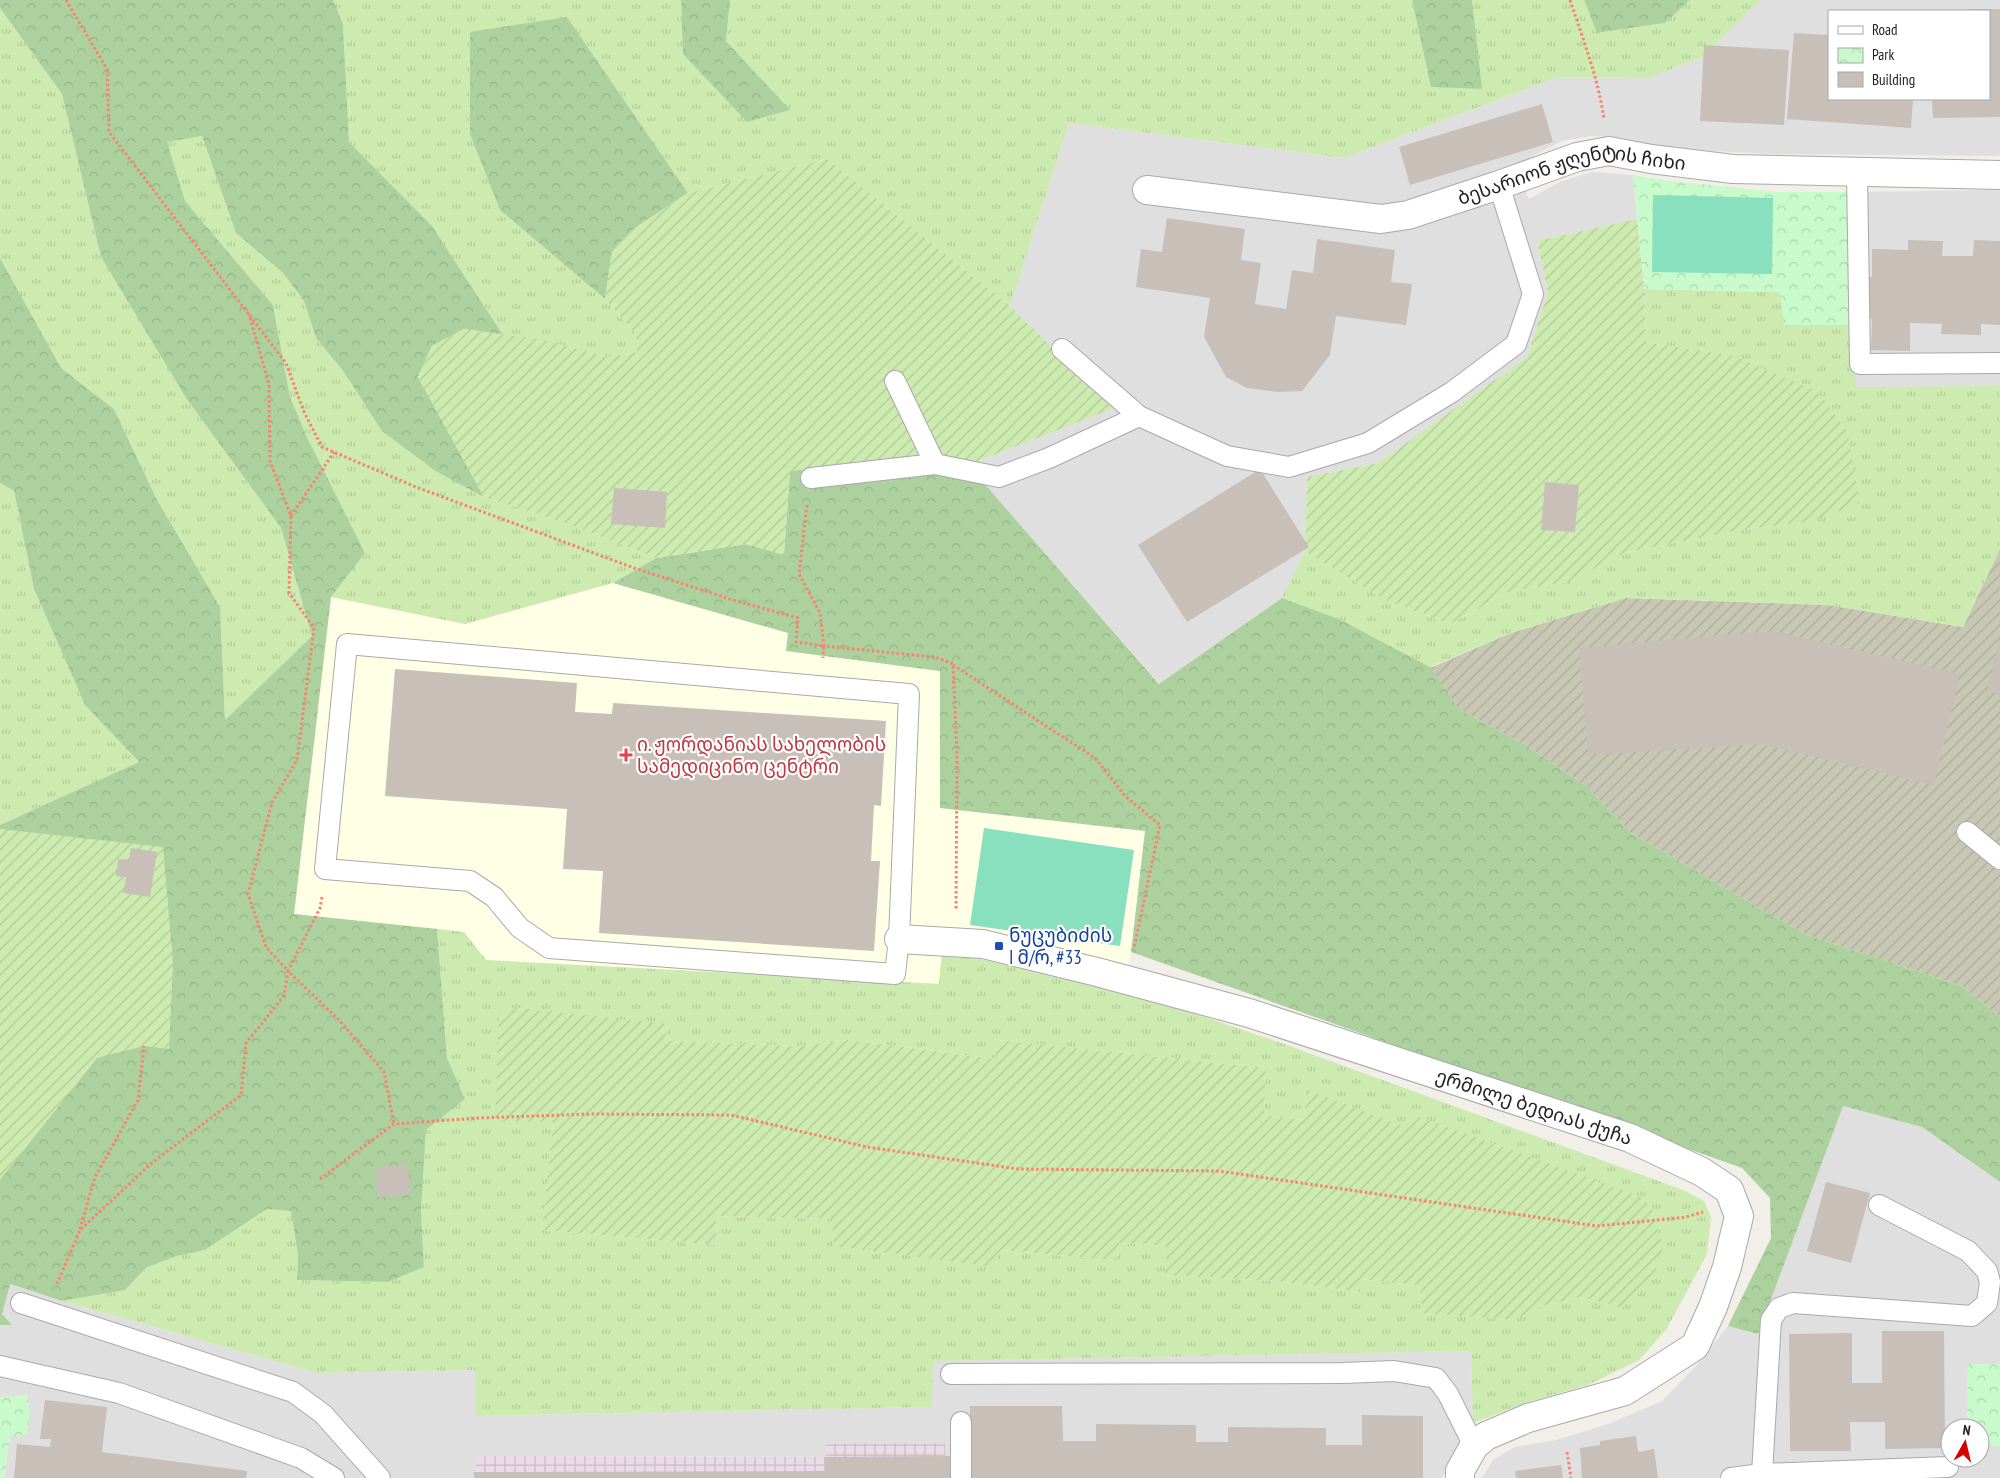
<svg xmlns="http://www.w3.org/2000/svg" width="2000" height="1478" font-family="'PT Sans Narrow','Noto Sans Georgian',sans-serif">
<style>
.residential{fill:#e0dfdf;fill-rule:evenodd}
.industrial{fill:url(#industrial-grid)}
.education{fill:#ffffe5}
.construction{fill:url(#construction-furrows)}
.grass{fill:url(#grass-tufts);fill-rule:evenodd}
.forest{fill:url(#forest-crowns)}
.park{fill:url(#park-crowns)}
.garden{fill:url(#garden-furrows)}
.pitch{fill:#88e0be}
.building{fill:#c7bfb8}
.lines{fill:none;stroke-linecap:round;stroke-linejoin:round}
.lane-casing{stroke:#a9a9a9;stroke-width:22}
.street-casing{stroke:#a9a9a9;stroke-width:30}
.path{stroke:#fa8072;stroke-width:3;stroke-dasharray:2.5 2.5;stroke-linecap:butt}
.lane{stroke:#fff;stroke-width:20}
.street{stroke:#fff;stroke-width:28}
.health-dot{fill:#e0444e;stroke:#fff;stroke-width:2}
.transit-dot{fill:#1a4fb4;stroke:#fff;stroke-width:2}
.labels{text-anchor:middle;stroke-width:4.5;stroke-linejoin:round;paint-order:stroke}
.street-label{font-size:19px;fill:#222;stroke:#fff}
.health-label{font-size:19px;fill:#be3a42;stroke:#fff;text-anchor:start}
.transit-label{font-size:19px;fill:#164399;stroke:#fff;text-anchor:start}
</style>
<defs>
<pattern id="industrial-grid" width="8" height="8" patternUnits="userSpaceOnUse" patternTransform="scale(1.25)"><rect width="8" height="8" fill="#ebdbe8"/><path d="M0 4h8M4 0v8" fill="none" stroke="#c9bcc7"/></pattern>
<pattern id="construction-furrows" width="10" height="10" patternUnits="userSpaceOnUse" patternTransform="scale(1.25)"><rect width="10" height="10" fill="#c7c7b4"/><path d="M-1 1l2-2M0 10L10 0M9 11l2-2" fill="none" stroke="#abab9a"/></pattern>
<pattern id="grass-tufts" width="24" height="20" patternUnits="userSpaceOnUse" patternTransform="scale(1.25)"><rect width="24" height="20" fill="#cdebb0"/><path d="M3 7l-1-3M5 7V3M7 7l1-3M15 17l-1-3M17 17v-4M19 17l1-3" fill="none" stroke="#b0c997"/></pattern>
<pattern id="forest-crowns" width="20" height="18" patternUnits="userSpaceOnUse" patternTransform="scale(1.25)"><rect width="20" height="18" fill="#add19e"/><path d="M2 6a3 3 0 1 1 6 0M12 15a3 3 0 1 1 6 0" fill="none" stroke="#95b388"/></pattern>
<pattern id="park-crowns" width="20" height="18" patternUnits="userSpaceOnUse" patternTransform="scale(1.25)"><rect width="20" height="18" fill="#c8facc"/><path d="M2 6a3 3 0 1 1 6 0M12 15a3 3 0 1 1 6 0" fill="none" stroke="#acd6af"/></pattern>
<pattern id="garden-furrows" width="10" height="10" patternUnits="userSpaceOnUse" patternTransform="scale(1.25)"><rect width="10" height="10" fill="#cdebb0"/><path d="M-1 1l2-2M0 10L10 0M9 11l2-2" fill="none" stroke="#b0c997"/></pattern>
</defs>
<rect width="100%" height="100%" fill="#f2efe9"/>
<!-- residential -->
<g class="residential">
<path d="M1761,0h239v156l-226,-2 -103,-5 -48,-11 -32,-2 -29,5 -49,25 16,33 33,-18 30,-9 41,3 4,44 -100,22 11,51 -21,65 -149,106 -71,14 -2,74 -23,47 -122,86 -192,-219 145,-57 -103,-102 59,-183 275,35 214,-81 90,1 55,-21zM1829,11h160v88h-160z"/>
<path d="M2000,190v196l-144,2 -2,-196z"/>
<path d="M1842,1106l80,21 78,55v182h-32l-1,64h-17v30h30v-12h20v32h-518l11,-18 22,-13 41,-7 55,-17 51,-22 34,-35 32,-40 30,8z"/>
<path d="M9,1284l53,17 255,72 159,-3v46l455,-9 1,-46 539,-10 2,72 -31,55h-497v-34h-119v13l-350,-1v22h-472l6,-43 17,-40 -27,2v-72l11,-1 -9,-10z"/>
</g>
<!-- industrial -->
<path class="industrial" d="M826,1443h119v35h-469v-22l350,1z"/>
<!-- education -->
<path class="education" d="M613,583l175,50 -2,18 154,20v137l205,23 -14,121 -8,37 -181,-37 -3,32 -453,-24 -22,-28 -170,-18 37,-317 134,27z"/>
<!-- construction -->
<path class="construction" d="M2000,549v468l-38,-31 -158,-52 -173,-101 -45,-47 -59,-40 -68,-37 -29,-41 81,-35 115,-35 202,7 135,22z"/>
<!-- grass -->
<g class="grass">
<path d="M333,0h348l2,54 106,56 -63,-69 4,-41h682l19,86 50,3 -9,-89h112l14,33 67,-10 25,-23h71l-58,57 -55,21 -90,-1 -214,81 -275,-35 -59,183 -183,-147 -139,34 -121,-176 -67,193 105,89 30,34 2,19 -29,5 -64,-16 -41,-6 -71,-109 -83,-84 -6,-118z"/>
<path d="M0,8l62,86 39,163 85,141 95,130 31,108 -87,84 -5,-113 -64,-109 -42,-89 -53,-41 -61,-110z"/>
<path d="M202,136l34,97 47,40 21,28 12,37 28,34 93,100 47,25 82,26 90,35 -43,25 -148,41 -134,-27 34,-44 -58,-116 -17,-40 -17,-92 -88,-104 -19,-59z"/>
<path d="M1644,289l137,3 75,33v62l144,-1v163l-37,78 -135,-22 -202,-7 -115,35 -81,34 -91,-48 -57,-21 23,-47 80,49 65,24 58,-32 60,-10 56,-29 122,-24 63,-7 -75,-166 -88,-14z"/>
<path d="M0,483l14,8 20,98 51,116 54,57 -139,63z"/>
<path d="M437,929l27,3 22,28 453,24 3,-33 181,38 164,56 396,145 21,11 7,16 -4,37 -41,76 -27,30 -51,25 -57,16 -58,22 -2,-72 -538,10 -1,46 -456,9 -1,-46 -158,3 -255,-72 63,-11 22,-23 30,-11 28,-6 62,-41 24,1 7,45 -1,25 91,2 36,-15 -3,-55 5,-82 39,-31 -18,-41zM668,1025l-3,16 134,5 49,-6 149,19 1,-19 268,28 -2,47 40,5 2,-31 102,40 6,-14 208,193 -41,-11 -39,9 -29,14 -91,-7 -2,-27 -58,-7 -3,13 -82,-11 -112,-6 1,-29 -47,-3 -2,18 -117,-11 -5,17 -163,-48 -116,-3 1,29 -175,-15 11,-108z"/>
</g>
<!-- forest -->
<g class="forest">
<path d="M0,0h333l10,24 6,118 83,84 71,109 -39,-6 -32,17 -14,31 66,120 -47,-25 -55,-41 -38,-59 -28,-34 -12,-37 -21,-28 -47,-40 -34,-97 -35,6 18,59 88,104 17,92 17,40 58,116 -34,44 -37,317 143,15 10,129 18,41 -39,31 -5,82 3,55 -36,15 -91,-2 1,-25 -7,-44 -24,-2 -62,41 -28,6 -30,11 -22,23 -63,11 -52,-17 -8,30 10,11h-12v-500l139,-63 -54,-57 -51,-116 -20,-98 -14,-8v-225l61,110 53,41 42,89 64,109 5,113 87,-84 -31,-108 -95,-130 -85,-141 -39,-163 -62,-86z"/>
<path d="M681,0h49l-4,41 64,69 -43,12 -64,-68z"/>
<path d="M1412,0h60l10,89 -51,-2z"/>
<path d="M1584,0h106l-25,23 -68,10z"/>
<path d="M567,17l121,176 -56,37 -20,22 -7,47 -105,-89 -30,-76v-102z"/>
<path d="M905,456l63,9 191,219 123,-86 57,21 91,48 29,42 68,37 59,40 45,47 173,101 158,52 38,31v165l-78,-55 -79,-21 -85,228 -30,-8 43,-88 -1,-40 -28,-30 -611,-216 14,-121 -205,-23v-137l-154,-20 2,-18 -175,-50 43,-25 90,-14 38,10 6,-83z"/>
</g>
<!-- park -->
<g class="park">
<path d="M1633,175l38,6 108,11h75l2,133h-72l-4,-33 -136,-3z"/>
<path d="M1968,1364h32v82h-20v-18h-13z"/>
<path d="M27,1395l3,15 -3,25 -17,1 -6,42h-4v-81z"/>
</g>
<!-- garden -->
<g class="garden">
<path d="M827,159l183,147 104,102 -146,57 -63,-9 -115,15 -6,84 -38,-11 -90,14 -90,-35 -82,-26 -66,-120 14,-31 32,-17 80,11 64,17 29,-5 -2,-19 -30,-34 7,-47 20,-22 56,-37z"/>
<path d="M1637,219l7,70 2,53 88,14 84,36 29,39 13,72 -51,19 -63,7 -122,24 -56,29 -60,10 -58,32 -65,-24 -80,-49 2,-74 71,-14 149,-106 21,-65 -11,-51z"/>
<path d="M0,829l163,18 10,116 -4,86 -25,-3 -47,12 -97,122z"/>
<path d="M519,1008l149,16 -3,17 134,5 49,-6 148,19 2,-19 268,28 -2,47 40,5 2,-31 102,39 6,-13 225,81 13,13 11,39 -11,33 -30,27 -41,-11 -39,9 -29,14 -91,-7 -2,-27 -58,-7 -2,13 -83,-11 -112,-6 1,-29 -47,-3 -2,18 -117,-11 -5,17 -161,-21 -2,-27 -116,-3 1,29 -175,-15 11,-108 -58,-1 4,-107z"/>
</g>
<!-- pitch -->
<g class="pitch">
<path d="M1653,195l120,3 -1,76 -120,-2z"/>
<path d="M984,828l150,22 -14,96 -150,-21z"/>
</g>
<!-- building -->
<g class="building">
<path d="M1969,9h31v108l-67,1 -1,-19h57v-88h-20z"/>
<path d="M1794,33l35,2v64h84l-2,29 -124,-9z"/>
<path d="M1704,45l85,5 -5,75 -84,-4z"/>
<path d="M1542,104l11,38 -143,43 -11,-38z"/>
<path d="M1167,218l78,11 -4,31 20,3 -6,41 31,5 6,-39 21,3 4,-34 78,11 -4,32 21,2 -6,41 -70,-9 -6,39 -28,36 -24,1 -31,-4 -21,-11 -22,-40 6,-39 -74,-11 5,-38 21,3z"/>
<path d="M1908,240l35,1 -1,15h31l1,-16 26,1v84l-19,-1v11l-40,-1 1,-10 -32,-1v28l-39,-1 1,-31 -10,-1 1,-41h9v-28l36,1z"/>
<path d="M1260,469l49,78 -122,75 -49,-77z"/>
<path d="M1545,482l34,3 -4,47 -34,-2z"/>
<path d="M614,488l53,4 -2,36 -54,-4z"/>
<path d="M1772,631l188,43 -26,111 -174,-41 -172,11 -9,-107z"/>
<path d="M1999,642h1v53l-13,-3z"/>
<path d="M395,669l182,14 -2,29 37,2 1,-11 273,18 -5,85 -7,-1 -3,56h9l-6,90 -275,-18 4,-62 -40,-2 4,-60 -182,-13z"/>
<path d="M131,848l26,4 -7,45 -27,-4 3,-16 -10,-1 2,-17 11,1z"/>
<path d="M408,1165l2,30 -33,2 -1,-30z"/>
<path d="M1826,1182l44,11 -19,70 -44,-12z"/>
<path d="M1882,1331h62l1,117 -60,1v-27h-35l1,29h-61l-1,-117 63,-1v50h30z"/>
<path d="M45,1400l62,7 -5,45 145,19 -1,7h-232l3,-34 33,3 1,-8h-11z"/>
<path d="M970,1406h92l1,35h33v-17l100,1v17h32v-15l98,1v17h36v-30l61,1v62h-453z"/>
<path d="M1636,1436l2,16 16,-3 4,29h-76l-2,-30 20,-3v-4z"/>
<path d="M950,1456v22h-476v-6l351,-1 -1,-14z"/>
<path d="M1561,1465l2,13h-47l-1,-7z"/>
</g>
<g class="lines">
<!-- lane casing -->
<g class="lane-casing">
<g id="lane">
<path d="M1857,173l3,191 140,-1"/>
<path d="M1062,349l77,67 88,40 62,11 79,-24 84,-51 64,-48 17,-50 -34,-109"/>
<path d="M895,381l40,83"/>
<path d="M811,478l124,-14 64,13 50,-19 90,-42"/>
<path d="M347,644l562,50 -10,245 -4,35 -346,-26 -29,-20 -26,-31 -24,-16 -145,-12z"/>
<path d="M1967,832l33,27"/>
<path d="M21,1303l272,89 30,22 57,64"/>
<path d="M0,1366l119,27 182,65 33,20"/>
<path d="M951,1374l392,-1 51,-2 42,7 12,16 26,52"/>
<path d="M961,1422v56"/>
<path d="M1762,1474l9,-154 8,-12 14,-5 179,13 15,-13 3,-21 -3,-11 -19,-20 -89,-46"/>
<path d="M1731,1478l31,-4 186,-7"/>
</g>
</g>
<!-- street casing -->
<g class="street-casing">
<g id="street">
<path id="s1" d="M1147,190l234,29 27,-4 91,-30 78,-28 32,-6 42,8 82,10 267,6"/>
<path id="s2" d="M899,939l84,5 114,28 152,41 381,125 72,34 27,18 10,26 -12,51 -14,40 -18,39 -70,45 -97,27 -42,18 -12,10 -14,25v7"/>
</g>
</g>
<!-- path -->
<g class="path">
<path d="M66,0l41,69 2,63 177,231 18,49 18,35 94,40 218,81 99,32 65,18 -2,24 28,4 -1,12"/>
<path d="M1570,0c13,39 28,78 34,119"/>
<path d="M807,505l-8,69 21,39 4,33 111,11 18,7 4,91 -1,154"/>
<path d="M291,516l43,-64"/>
<path d="M953,665l142,93 31,39 34,28 -26,123"/>
<path d="M322,897l-2,11 -32,63 51,49 45,52 10,52"/>
<path d="M320,1179l74,-55 84,-6 113,-4 140,1 136,32 151,22 201,2 378,55 89,-9 17,-5"/>
<path d="M80,1229l15,-52 43,-77 6,-54"/>
<path d="M57,1284l23,-54 73,-68 88,-67 5,-52 38,-47 4,-25 -22,-24 -18,-53 24,-92 25,-42 17,-132 -25,-35 2,-77 -21,-55 -1,-77 -20,-70"/>
<path d="M1567,1452l4,26"/>
</g>
<!-- lane -->
<use href="#lane" class="lane"/>
<!-- street -->
<use href="#street" class="street"/>
</g>
<!-- markers -->
<path class="health-dot" d="M623.5 747.5h5v5h5v5h-5v5h-5v-5h-5v-5h5z"/>
<rect class="transit-dot" x="994" y="941" width="10" height="10" rx="2.5"/>
<g class="labels">
<!-- street labels -->
<g class="street-label">
<text dy="7" stroke="none"><textPath href="#s1" startOffset="434">ბესარიონ ჟღენტის ჩიხი</textPath></text>
<text dy="7" stroke="none"><textPath href="#s2" startOffset="659">ერმილე ბედიას ქუჩა</textPath></text>
</g>
<!-- health labels -->
<g class="health-label">
<text x="637" y="751">ი. ჟორდანიას სახელობის<tspan x="637" dy="22">სამედიცინო ცენტრი</tspan></text>
</g>
<!-- transit labels -->
<g class="transit-label">
<text x="1009" y="942">ნუცუბიძის<tspan x="1009" dy="22">I მ/რ, #33</tspan></text>
</g>
</g>
<!-- legend -->
<rect x="1828" y="10" width="162" height="90" fill="#ffffff" stroke="#a7a7a7"/>
<rect x="1838" y="26" width="25" height="8" fill="#ffffff" stroke="#a7a7a7"/>
<text x="1872" y="35" font-size="15" fill="#222222">Road</text>
<rect x="1838" y="48" width="25" height="15" fill="url(#park-crowns)" stroke="#a7a7a7"/>
<text x="1872" y="60" font-size="15" fill="#222222">Park</text>
<rect x="1838" y="72" width="25" height="15" fill="#c7bfb8" stroke="#a7a7a7"/>
<text x="1872" y="85" font-size="15" fill="#222222">Building</text>
<!-- north arrow -->
<g transform="translate(1965 1443) rotate(8)"><circle r="24" fill="#ffffff" stroke="#a7a7a7"/>
<path d="M0-4L9 19L0 12L-9 19Z" fill="#d40000"/>
<text y="-8" font-size="14" font-weight="bold" text-anchor="middle" fill="#222222">N</text>
</g>
</svg>
